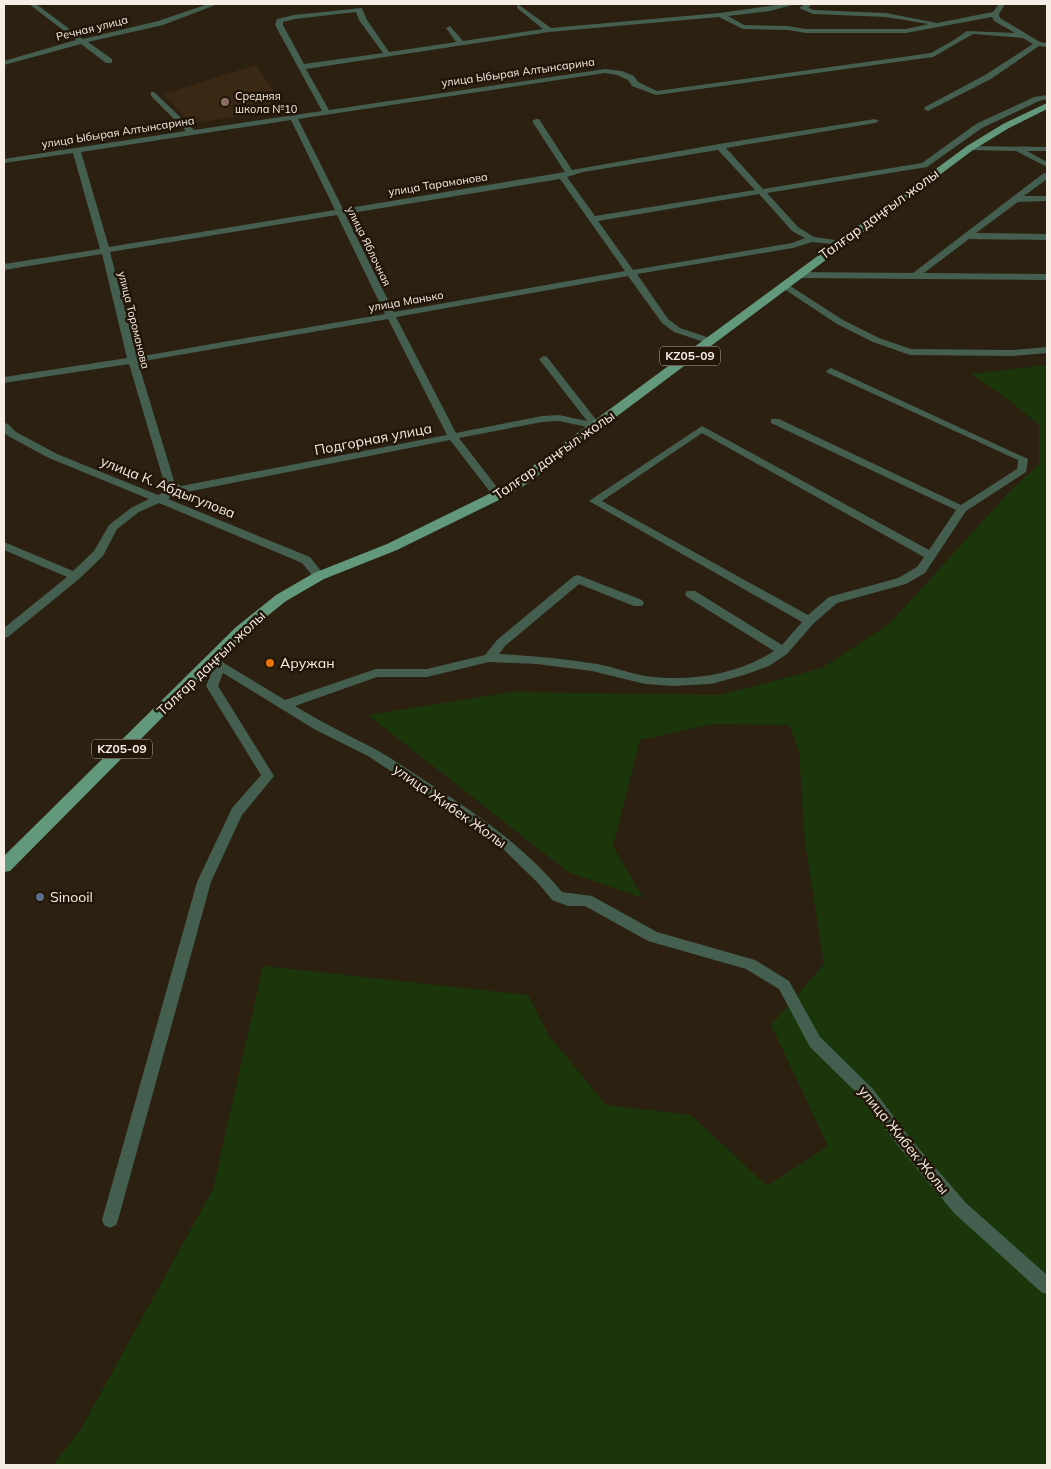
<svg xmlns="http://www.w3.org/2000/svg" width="1051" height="1469" font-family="Mulish,sans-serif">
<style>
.built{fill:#392814}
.green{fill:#1a360a}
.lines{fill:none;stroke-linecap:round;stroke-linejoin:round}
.minor{fill:#445e4f;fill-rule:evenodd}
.major{fill:#62987b;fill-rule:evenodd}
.education-dot{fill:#8d6e63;stroke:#221608;stroke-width:2}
.food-dot{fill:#e8710a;stroke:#221608;stroke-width:2}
.service-dot{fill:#5c6f8a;stroke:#221608;stroke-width:2}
.labels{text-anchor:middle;stroke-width:5;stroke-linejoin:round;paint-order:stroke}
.far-street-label{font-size:11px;fill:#f6eee4;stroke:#221608}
.far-poi-label{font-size:11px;fill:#f6eee4;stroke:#221608;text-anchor:start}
.shield{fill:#221608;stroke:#b6ada2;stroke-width:1}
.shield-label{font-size:12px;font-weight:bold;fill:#f6eee4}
.street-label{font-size:14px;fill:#f6eee4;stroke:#221608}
.poi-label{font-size:14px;fill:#f6eee4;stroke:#221608;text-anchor:start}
</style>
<rect width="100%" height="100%" fill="#2c2011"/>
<!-- built -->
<path class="built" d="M256,65l30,44 -95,15 -28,-30z"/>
<!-- green -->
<path class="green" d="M1047,365v1100h-994l28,-36 132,-240 50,-223 265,29 21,41 57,69 85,10 76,71 61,-40 -57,-121 53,-61 -19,-121 -6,-92 -10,-26 -76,-1 -73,16 -27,106 30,52 -75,-26 -200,-157 143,-23 209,3 102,-27 68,-45 122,-134 27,-25v-39l-34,-28 -34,-23z"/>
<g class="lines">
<!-- minor -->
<g class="minor">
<path d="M29,4h7l47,35 75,-18 50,-17h10l-55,21 -75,17 24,17v4h-6l-25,-19 -77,21v-4l72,-21z"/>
<path d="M784,4h12l-26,7 -42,5 16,9 44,1 18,3h100l23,-5 -43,-7 -73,-3 -14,-6 6,-4h7l-4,4 6,2 72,3 51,10 56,-11 6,-8h6l-6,10 1,4 40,24 7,1v4l-8,-1 -48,33 -63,32 -4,-2 1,-2 60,-32 48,-31 -10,-6 -50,-4 -40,23 -277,38 -24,-9 -4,-6 -11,-5 -12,-2 -307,46 45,90 222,-37 -33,-51 4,-2h3l33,51 147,-26 156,-25 4,2 -4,2 -149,25 37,41 159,-26 54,-39 58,-27 13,-2v4l-8,2 -57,27 -55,39 -160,26 31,34 16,10 28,4v4l-30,-3 -19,6 -156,26 31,45 12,9 33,11v4h-6l-33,-11 -12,-9 -34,-47 -232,41 60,116 86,-17 17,-1 28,6 -48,-62 5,-3 3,1 54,69 -5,3 -37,-8 -17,1 -83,16 44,57 -5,3 -4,-1 -44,-57 -268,53 -14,6 142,58 15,19 -2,3h-8l-13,-16 -143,-60 -20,9 -22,17 -14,27 -24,23 -71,58 -4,1v-10l63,-51 -63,-27v-8l69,29 21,-20 15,-26 22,-17 18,-9 -100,-41 -41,-22 -4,-4v-9l4,1 8,8 41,22 101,41 13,-6 -7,-7 -35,-118 -125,19v-6l123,-19 -25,-104 -98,16v-6l96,-15 -27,-96 -69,10v-4l182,-28 -35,-35v-4h3l40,38 128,-19 -47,-86 2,-6 17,-4 68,-7 5,12 22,32 67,-10 -10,-14 4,-2 13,15 80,-12 -26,-21v-2l2,-1 32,23 169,-15zM356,12l3,8 24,33 -79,11 -21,-39v-3l12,-3zM719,17l24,12 45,1 18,3h100l86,-16 2,4 21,12 -48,-2 -13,9 -23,13 -274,38 -19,-9 -4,-6 -12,-5 -17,-2 -276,41 -23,-41 243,-37zM291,120l44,90 -226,37 -28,-95zM718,150l37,40 -160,26 -28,-39 16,-5zM560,179l65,92 -231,41 -49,-98zM759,194l33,37 13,7 -13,5 -159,27 -35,-49zM337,215l48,99 -248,43 -27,-105zM388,319l59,116 -266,51 -7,-5 -36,-119z"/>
<path d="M967,146l80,1v4h-20l20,11v5l-31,-16 -46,-1 -4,-2z"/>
<path d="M1044,173h3v6l-23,17h23v5l-29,1 -42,31 71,1v6l-78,-1 -45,34 123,1v6l-249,-2 -5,-3 5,-3 115,1z"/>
<path d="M784,282l59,38 36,18 32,11 101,1 35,-3v6l-35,3 -102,-1 -37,-13 -36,-18 -56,-37v-4z"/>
<path d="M831,368l197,91 -2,13 -60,39 -41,62 -19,11 -69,19 -24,21 -26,30 -18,12 -25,9 -33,9 -38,2 -28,-2 -53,-13 -55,-7 -48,-2 -62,15h-50l-82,29c26,16 53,29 80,43 18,10 35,22 52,33 50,32 97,64 135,110l30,4 65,36 98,28 34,21 31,56 53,52 36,48 57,66 81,72v19l-6,-2 -87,-79 -55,-66 -36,-48 -53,-52 -31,-58 -33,-20 -98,-28 -63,-35h-17l-16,-6 -13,-16 -39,-38 -41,-30 -91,-60 -54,-27 -91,-56 -5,13 56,90 -32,39 -31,67 -93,338 -2,5 -6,3 -6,-3 -2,-5 95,-338 35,-74 29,-33 -55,-89 8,-19 -7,-8 2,-3h8l7,7 61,37 91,-31h51l58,-14 12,-15 77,-64 4,-1 64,25 2,3 -2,3h-8l-55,-22 -74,62 -6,8c30,2 60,4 91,9 19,2 37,10 56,13 43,6 91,-1 128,-25l-87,-54 -2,-3 2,-3h8l87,54 20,-23 -213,-121 113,-75 227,124 27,-40 -185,-87v-4h8l182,86 56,-36 1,-9 -190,-87 -2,-2zM702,433l222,124 -7,10 -19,11 -69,19 -21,18 -206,-114z"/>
</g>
<!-- major -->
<path class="major" d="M1047,103v6l-38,19 -36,22 -448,335 -22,13 -106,52 -73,29 -38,22 -41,33 -235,237 -6,1v-16l231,-228 41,-33 38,-22 73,-29 106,-52 22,-13 452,-333 36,-22z"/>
</g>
<!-- markers -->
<circle class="education-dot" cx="225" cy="102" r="5"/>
<circle class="food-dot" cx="270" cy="663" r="5"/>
<circle class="service-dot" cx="40" cy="897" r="5"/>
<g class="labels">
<!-- far-street labels -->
<g class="far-street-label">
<text transform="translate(92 28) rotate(-14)" y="4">Речная улица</text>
<text transform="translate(518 72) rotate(-8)" y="4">улица Ыбырая Алтынсарина</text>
<text transform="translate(118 132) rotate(-9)" y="4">улица Ыбырая Алтынсарина</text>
<text transform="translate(438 184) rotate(-9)" y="4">улица Тарамонова</text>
<text transform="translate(369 246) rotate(64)" y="4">улица Яблочная</text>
<text transform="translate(406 301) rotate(-10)" y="4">улица Манько</text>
<text transform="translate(134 320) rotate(76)" y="4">улица Тороманова</text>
</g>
<!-- far-poi labels -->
<g class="far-poi-label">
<text x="235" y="100">Средняя<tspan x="235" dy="13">школа №10</tspan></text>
</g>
<!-- shield labels -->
<g class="shield">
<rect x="660" y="346.5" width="60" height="19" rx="4"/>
<rect x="92" y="739.5" width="60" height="19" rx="4"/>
</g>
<g class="shield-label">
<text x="690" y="360">KZ05-09</text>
<text x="122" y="753">KZ05-09</text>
</g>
<!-- street labels -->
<g class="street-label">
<text transform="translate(879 214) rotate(-36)" y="5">Талғар даңғыл жолы</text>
<text transform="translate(373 439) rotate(-11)" y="5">Подгорная улица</text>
<text transform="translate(554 455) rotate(-35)" y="5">Талғар даңғыл жолы</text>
<text transform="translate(168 487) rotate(22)" y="5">улица К. Абдыгулова</text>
<text transform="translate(211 663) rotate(-44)" y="5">Талғар даңғыл жолы</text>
<text transform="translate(450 806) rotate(35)" y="5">улица Жибек Жолы</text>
<text transform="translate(904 1140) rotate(51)" y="5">улица Жибек Жолы</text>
</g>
<!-- poi labels -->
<g class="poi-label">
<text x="280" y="668">Аружан</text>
<text x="50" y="902">Sinooil</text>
</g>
</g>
<!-- border -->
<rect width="1051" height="1469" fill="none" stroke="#f6eee4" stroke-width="10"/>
</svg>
